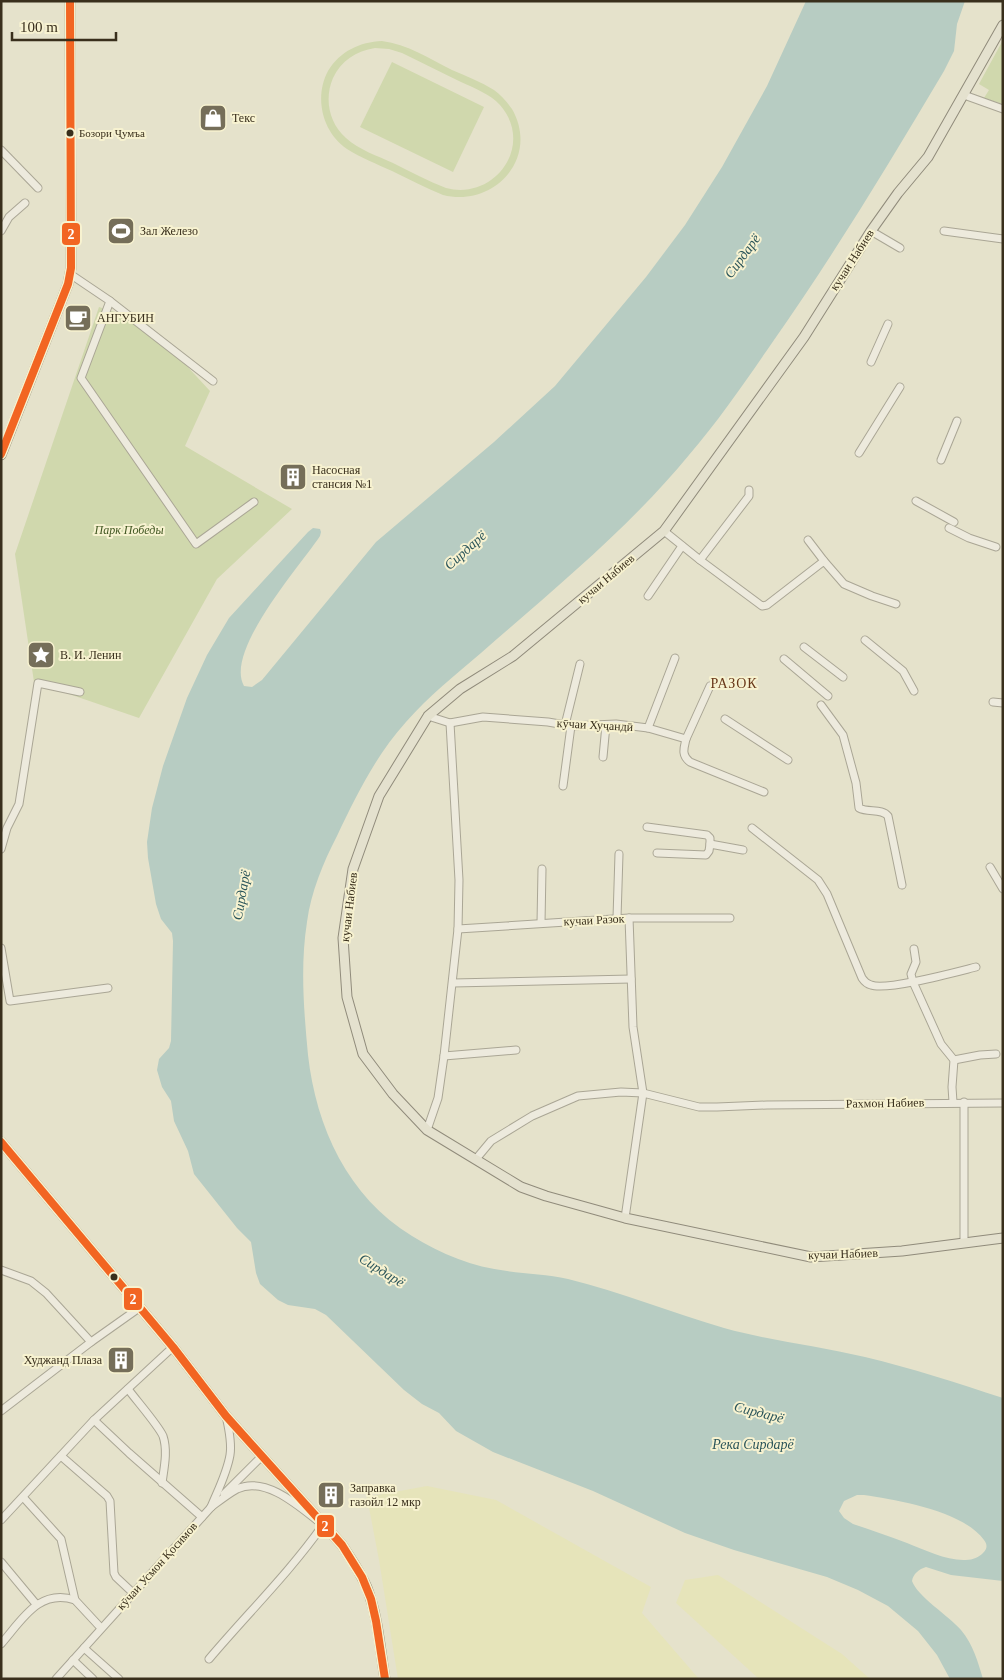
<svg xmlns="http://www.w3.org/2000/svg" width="1004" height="1680" font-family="'Times New Roman',serif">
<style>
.farmland{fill:#e6e4ba}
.green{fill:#d0d8ad;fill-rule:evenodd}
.water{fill:#b7ccc2;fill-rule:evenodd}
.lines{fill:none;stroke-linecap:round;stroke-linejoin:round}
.minor-casing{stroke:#aaa695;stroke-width:9}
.major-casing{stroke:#908b7b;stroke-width:11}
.minor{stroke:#edeadd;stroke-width:7}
.major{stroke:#e4e1ce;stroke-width:9}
.bus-1-casing{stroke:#f7f2d0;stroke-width:11}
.bus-1{stroke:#f26522;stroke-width:8}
.bus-dot{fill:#392f1c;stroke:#f7f2d0;stroke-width:2}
.labels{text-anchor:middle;stroke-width:4;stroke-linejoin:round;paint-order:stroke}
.bus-label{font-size:11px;fill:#392f1c;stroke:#f7f2d0;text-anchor:start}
.poi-label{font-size:12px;fill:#392f1c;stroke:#f7f2d0;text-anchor:start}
.street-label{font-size:12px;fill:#392f1c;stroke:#f7f2d0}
.park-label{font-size:12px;font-style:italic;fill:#415722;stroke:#f7f2d0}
.water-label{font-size:14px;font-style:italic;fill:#2b555a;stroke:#f7f2d0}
.neighbourhood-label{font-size:14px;letter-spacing:1px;fill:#683719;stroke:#f7f2d0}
.line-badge{stroke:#f7f2d0;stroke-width:2}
.badge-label{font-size:14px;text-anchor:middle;font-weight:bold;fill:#fff}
</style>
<rect width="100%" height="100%" fill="#e5e2cb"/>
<!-- farmland -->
<g class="farmland">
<path d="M427,1486l69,14 155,87 -9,26 57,66h-301l-19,-119 -12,-63z"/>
<path d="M718,1575l124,79 28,25h-111l-83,-76 9,-23z"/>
</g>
<!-- green -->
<g class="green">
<path d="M1003,40v64l-19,-6 5,-8 -10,-6z"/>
<path d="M382,41c25,3 48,18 70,29 14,6 29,12 42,20 7,5 13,12 18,19 28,49 -18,99 -69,86 -17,-7 -34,-16 -51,-24 -15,-7 -31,-13 -45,-22 -25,-17 -33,-52 -19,-78 12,-20 32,-29 54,-30zM375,48l14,1 13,4c20,10 39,19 59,29 13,6 29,12 39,23 35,40 -5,96 -54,83 -18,-7 -35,-16 -53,-25 -15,-7 -34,-13 -47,-25 -17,-15 -22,-39 -13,-60 8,-17 23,-27 42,-30z"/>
<path d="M392,62l92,45 -31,65 -93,-45z"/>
<path d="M99,307l47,15 64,69 -25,55 107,63 -75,70 -78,139 -105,-36 -19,-128z"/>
</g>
<!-- water -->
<path class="water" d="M806,1h159l-8,23 -3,27 -10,20c-54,91 -109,182 -170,269 -27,39 -54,79 -85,115 -61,74 -136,135 -208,198 -26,22 -52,43 -75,69 -30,33 -50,74 -69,114 -14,27 -26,56 -30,86 -7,44 -3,90 1,133 8,72 40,142 104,181 29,18 61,31 95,35 20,3 41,3 61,8 53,13 104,34 156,49 47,13 94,18 141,29 46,11 92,26 138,41v183l-52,-6 -25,-8c-7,2 -13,7 -14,14 5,15 37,35 49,49 12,14 17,32 22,49h-33l-13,-24 -19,-24 -30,-25 -30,-16 -31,-13 -93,-27 -49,-17 -92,-42 -100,-39 -37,-21 -17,-18 -17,-9 -18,-14 -78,-75 -11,-6 -27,-4 -10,-5 -18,-16 -4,-11 -5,-31 -14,-14 -43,-54 -6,-23 -14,-30 -3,-20 -9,-14 -5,-17 2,-11 10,-11 2,-7 2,-100 -1,-8 -11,-14 -5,-15 -8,-46 -1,-16 5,-34 11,-42 24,-68 20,-43 22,-37 79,-86 5,-4 7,1 1,3 -1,4c-19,29 -96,115 -76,150l8,1 10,-7 114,-138 118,-100 61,-56 91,-109 39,-52 37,-58 45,-81zM857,1495h7c34,5 99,16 120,45 3,4 4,8 -1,13 -4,4 -10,7 -17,7 -19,1 -41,-10 -59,-17 -18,-7 -36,-13 -54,-19l-9,-6 -5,-7 5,-10z"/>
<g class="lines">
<!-- minor casing -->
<g class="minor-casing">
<g id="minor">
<path d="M964,95l39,14"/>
<path d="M1,150l37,38"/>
<path d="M1,231l8,-14 16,-14"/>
<path d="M871,231l29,17"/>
<path d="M944,231l59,8"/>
<path d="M70,274l40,27 -29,77 115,166 58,-42"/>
<path d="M110,301l103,80"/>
<path d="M871,362l17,-38"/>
<path d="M859,453l41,-66"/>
<path d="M941,460l16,-39"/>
<path d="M916,501l38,21"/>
<path d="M949,528l20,10 27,9"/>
<path d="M664,531l36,29 62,46 5,-1 57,-44 20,23 28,12 24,8"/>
<path d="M808,540l16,21"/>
<path d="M700,560l49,-64v-6"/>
<path d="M648,596l34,-50"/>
<path d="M865,640l38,31 11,20"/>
<path d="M804,647l39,30"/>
<path d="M784,659l44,37"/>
<path d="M993,702l10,1"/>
<path d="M821,705l22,30 13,48 3,25c9,5 23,0 29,8l14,69"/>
<path d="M428,716l22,7 33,-6 65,5 23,4 45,-2 32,4 38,11c-2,9 -5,16 4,23l74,30"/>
<path d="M725,719l63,41"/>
<path d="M565,725l15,-61"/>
<path d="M648,728l27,-70"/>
<path d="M686,739l24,-53"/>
<path d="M603,757l3,-32"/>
<path d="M563,786l8,-60"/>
<path d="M647,827l60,8 3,3v6"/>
<path d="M752,828l66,52 9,14 35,84c2,3 5,6 9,7 16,6 85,-13 105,-18"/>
<path d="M1,849l6,-21 12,-24 19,-121 42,9"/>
<path d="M657,853l49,2 3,-4 1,-7 33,6"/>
<path d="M990,867l13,22"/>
<path d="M617,918l2,-64"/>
<path d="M541,923l1,-54"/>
<path d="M458,929l171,-11h101"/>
<path d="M1,948l9,53 98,-13"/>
<path d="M914,949l2,13 -5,12 2,8 28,62 13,16 -2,27 1,15"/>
<path d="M453,983l178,-4"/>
<path d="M444,1056l72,-6"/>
<path d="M954,1060l26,-5 16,-1"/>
<path d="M964,1102v141"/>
<path d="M427,1130l11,-32 6,-42 14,-127 1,-49 -9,-157"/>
<path d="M476,1159l15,-18 41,-25 46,-20 43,-4 22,1 56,14h18l50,-2 236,-2"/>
<path d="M625,1218l18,-125 -10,-66 -4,-109"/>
<path d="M1,1270l30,11 15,12 45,49"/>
<path d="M128,1389c8,11 30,36 35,47 5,15 1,32 -1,47"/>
<path d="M1,1411l90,-69 48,-34"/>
<path d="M94,1420l35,33 73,64"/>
<path d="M61,1456l46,40 3,5 4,72 2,4 17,16"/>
<path d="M224,1494l37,-37"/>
<path d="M23,1497l38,42 14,61 26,28"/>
<path d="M211,1507c7,-17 16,-34 19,-52 2,-12 -1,-26 -4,-39"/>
<path d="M1,1520l93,-100 79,-73"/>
<path d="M1,1562l35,42"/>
<path d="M1,1644c21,-24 38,-56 74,-44"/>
<path d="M84,1648l35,31"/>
<path d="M209,1659c38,-45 80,-86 114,-134 -22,-17 -57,-50 -86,-36 -9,5 -18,12 -26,18"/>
<path d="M73,1660l20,19"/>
<path d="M56,1679l157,-174"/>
</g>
</g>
<!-- major casing -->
<g class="major-casing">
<g id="major">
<path d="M1003,25l-75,132 -30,36 -27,38 -67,106 -140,194 -151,125 -53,33 -32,27 -49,80 -26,73 -10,69 4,59 16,57 30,40 34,36 94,57 25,9 79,22 186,39 91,-6 101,-13"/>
<path d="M1,455l67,-171 3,-16 -1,-267"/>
<path d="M1,1142l172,205 53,69 116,129c9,14 19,28 25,43 11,28 13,61 18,91"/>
</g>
</g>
<!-- minor -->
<use href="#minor" class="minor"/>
<!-- major -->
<use href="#major" class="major"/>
<!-- bus-1 casing -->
<g class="bus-1-casing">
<g id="bus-1">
<path d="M1,454l67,-170 3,-16 -1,-267"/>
<path d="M1,1142l172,205 53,69 116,129 20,32 9,22 5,22 9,58"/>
</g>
</g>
<!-- bus-1 -->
<use href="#bus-1" class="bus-1"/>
</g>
<!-- icons -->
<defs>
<g id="shop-square" transform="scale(1.4375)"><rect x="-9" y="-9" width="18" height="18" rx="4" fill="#756e59" stroke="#f7f2d0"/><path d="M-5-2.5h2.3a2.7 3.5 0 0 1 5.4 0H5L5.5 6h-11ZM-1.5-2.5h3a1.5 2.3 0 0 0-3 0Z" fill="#fff"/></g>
<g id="stadium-square" transform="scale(1.4375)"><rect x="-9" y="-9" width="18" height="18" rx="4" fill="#756e59" stroke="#f7f2d0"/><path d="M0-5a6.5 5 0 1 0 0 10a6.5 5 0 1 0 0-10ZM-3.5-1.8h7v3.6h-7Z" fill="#fff"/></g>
<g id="cafe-square" transform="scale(1.4375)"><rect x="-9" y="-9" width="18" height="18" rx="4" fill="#756e59" stroke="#f7f2d0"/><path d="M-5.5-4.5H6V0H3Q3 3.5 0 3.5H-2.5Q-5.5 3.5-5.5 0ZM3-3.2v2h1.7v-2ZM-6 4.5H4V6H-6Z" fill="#fff"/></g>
<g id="building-square" transform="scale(1.4375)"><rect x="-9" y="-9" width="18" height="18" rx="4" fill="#756e59" stroke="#f7f2d0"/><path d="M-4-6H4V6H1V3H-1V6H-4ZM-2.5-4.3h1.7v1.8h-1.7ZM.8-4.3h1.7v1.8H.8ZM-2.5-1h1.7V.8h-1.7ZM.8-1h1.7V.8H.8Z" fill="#fff"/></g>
<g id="sight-square" transform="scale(1.4375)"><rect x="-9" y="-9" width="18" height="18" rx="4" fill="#756e59" stroke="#f7f2d0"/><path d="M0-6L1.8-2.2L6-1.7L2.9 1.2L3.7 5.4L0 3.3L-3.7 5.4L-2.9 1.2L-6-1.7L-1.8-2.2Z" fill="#fff"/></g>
</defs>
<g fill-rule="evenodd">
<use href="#shop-square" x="213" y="118"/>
<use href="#stadium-square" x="121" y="231"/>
<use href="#cafe-square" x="78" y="318"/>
<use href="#building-square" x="293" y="477"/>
<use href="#sight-square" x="41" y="655"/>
<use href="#building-square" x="121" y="1360"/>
<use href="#building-square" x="331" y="1495"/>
</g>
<!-- markers -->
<g class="bus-dot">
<circle cx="70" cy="133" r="4.5"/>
<circle cx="114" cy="1277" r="4.5"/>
</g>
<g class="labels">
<!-- bus labels -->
<g class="bus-label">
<text x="79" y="137">Бозори Ҷумъа</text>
</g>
<!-- poi labels -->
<g class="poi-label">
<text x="232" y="122">Текс</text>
<text x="140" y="235">Зал Железо</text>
<text x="97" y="322">АНГУБИН</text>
<text x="312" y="474">Насосная<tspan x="312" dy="14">стансия №1</tspan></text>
<text x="60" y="659">В. И. Ленин</text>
<text x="102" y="1364" text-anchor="end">Худжанд Плаза</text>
<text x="350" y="1492">Заправка<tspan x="350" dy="14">газойл 12 мкр</tspan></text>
</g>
<!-- street labels -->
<g class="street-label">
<text transform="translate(852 260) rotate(-57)" y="4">кучаи Набиев</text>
<text transform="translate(606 579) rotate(-40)" y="4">кучаи Набиев</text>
<text transform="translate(595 725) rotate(3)" y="4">кӯчаи Хуҷандӣ</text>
<text transform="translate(349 907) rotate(-83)" y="4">кучаи Набиев</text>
<text transform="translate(594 920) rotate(-3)" y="4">кучаи Разок</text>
<text transform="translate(885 1103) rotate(-1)" y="4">Рахмон Набиев</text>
<text transform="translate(843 1254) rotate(-2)" y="4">кучаи Набиев</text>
<text transform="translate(157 1566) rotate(-48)" y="4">кӯчаи Усмон Қосимов</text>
</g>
<!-- park labels -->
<g class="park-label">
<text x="129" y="534">Парк Победы</text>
</g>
<!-- water labels -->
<g class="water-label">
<text transform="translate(742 256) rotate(-54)" y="5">Сирдарё</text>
<text transform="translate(465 550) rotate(-42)" y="5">Сирдарё</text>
<text transform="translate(241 895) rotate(-80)" y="5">Сирдарё</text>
<text transform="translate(382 1270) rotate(32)" y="5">Сирдарё</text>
<text transform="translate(759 1412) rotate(14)" y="5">Сирдарё</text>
<text x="753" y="1449">Река Сирдарё</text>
</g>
<!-- neighbourhood labels -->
<g class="neighbourhood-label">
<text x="734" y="688">РАЗОК</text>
</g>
</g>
<g class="line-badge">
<rect x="61" y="222" width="20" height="24" rx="5" fill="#f26522"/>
<rect x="123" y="1287" width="20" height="24" rx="5" fill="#f26522"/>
<rect x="316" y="1514" width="19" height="24" rx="5" fill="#f26522"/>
</g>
<g class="badge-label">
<text x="71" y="239">2</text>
<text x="133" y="1304">2</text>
<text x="325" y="1531">2</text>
</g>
<!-- border -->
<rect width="1004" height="1680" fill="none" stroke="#392f1c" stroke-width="5"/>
<!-- scale -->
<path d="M12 32v8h104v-8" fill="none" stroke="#392f1c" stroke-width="2.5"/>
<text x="20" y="32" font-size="15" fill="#392f1c" stroke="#f7f2d0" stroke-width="4" paint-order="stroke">100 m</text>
</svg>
